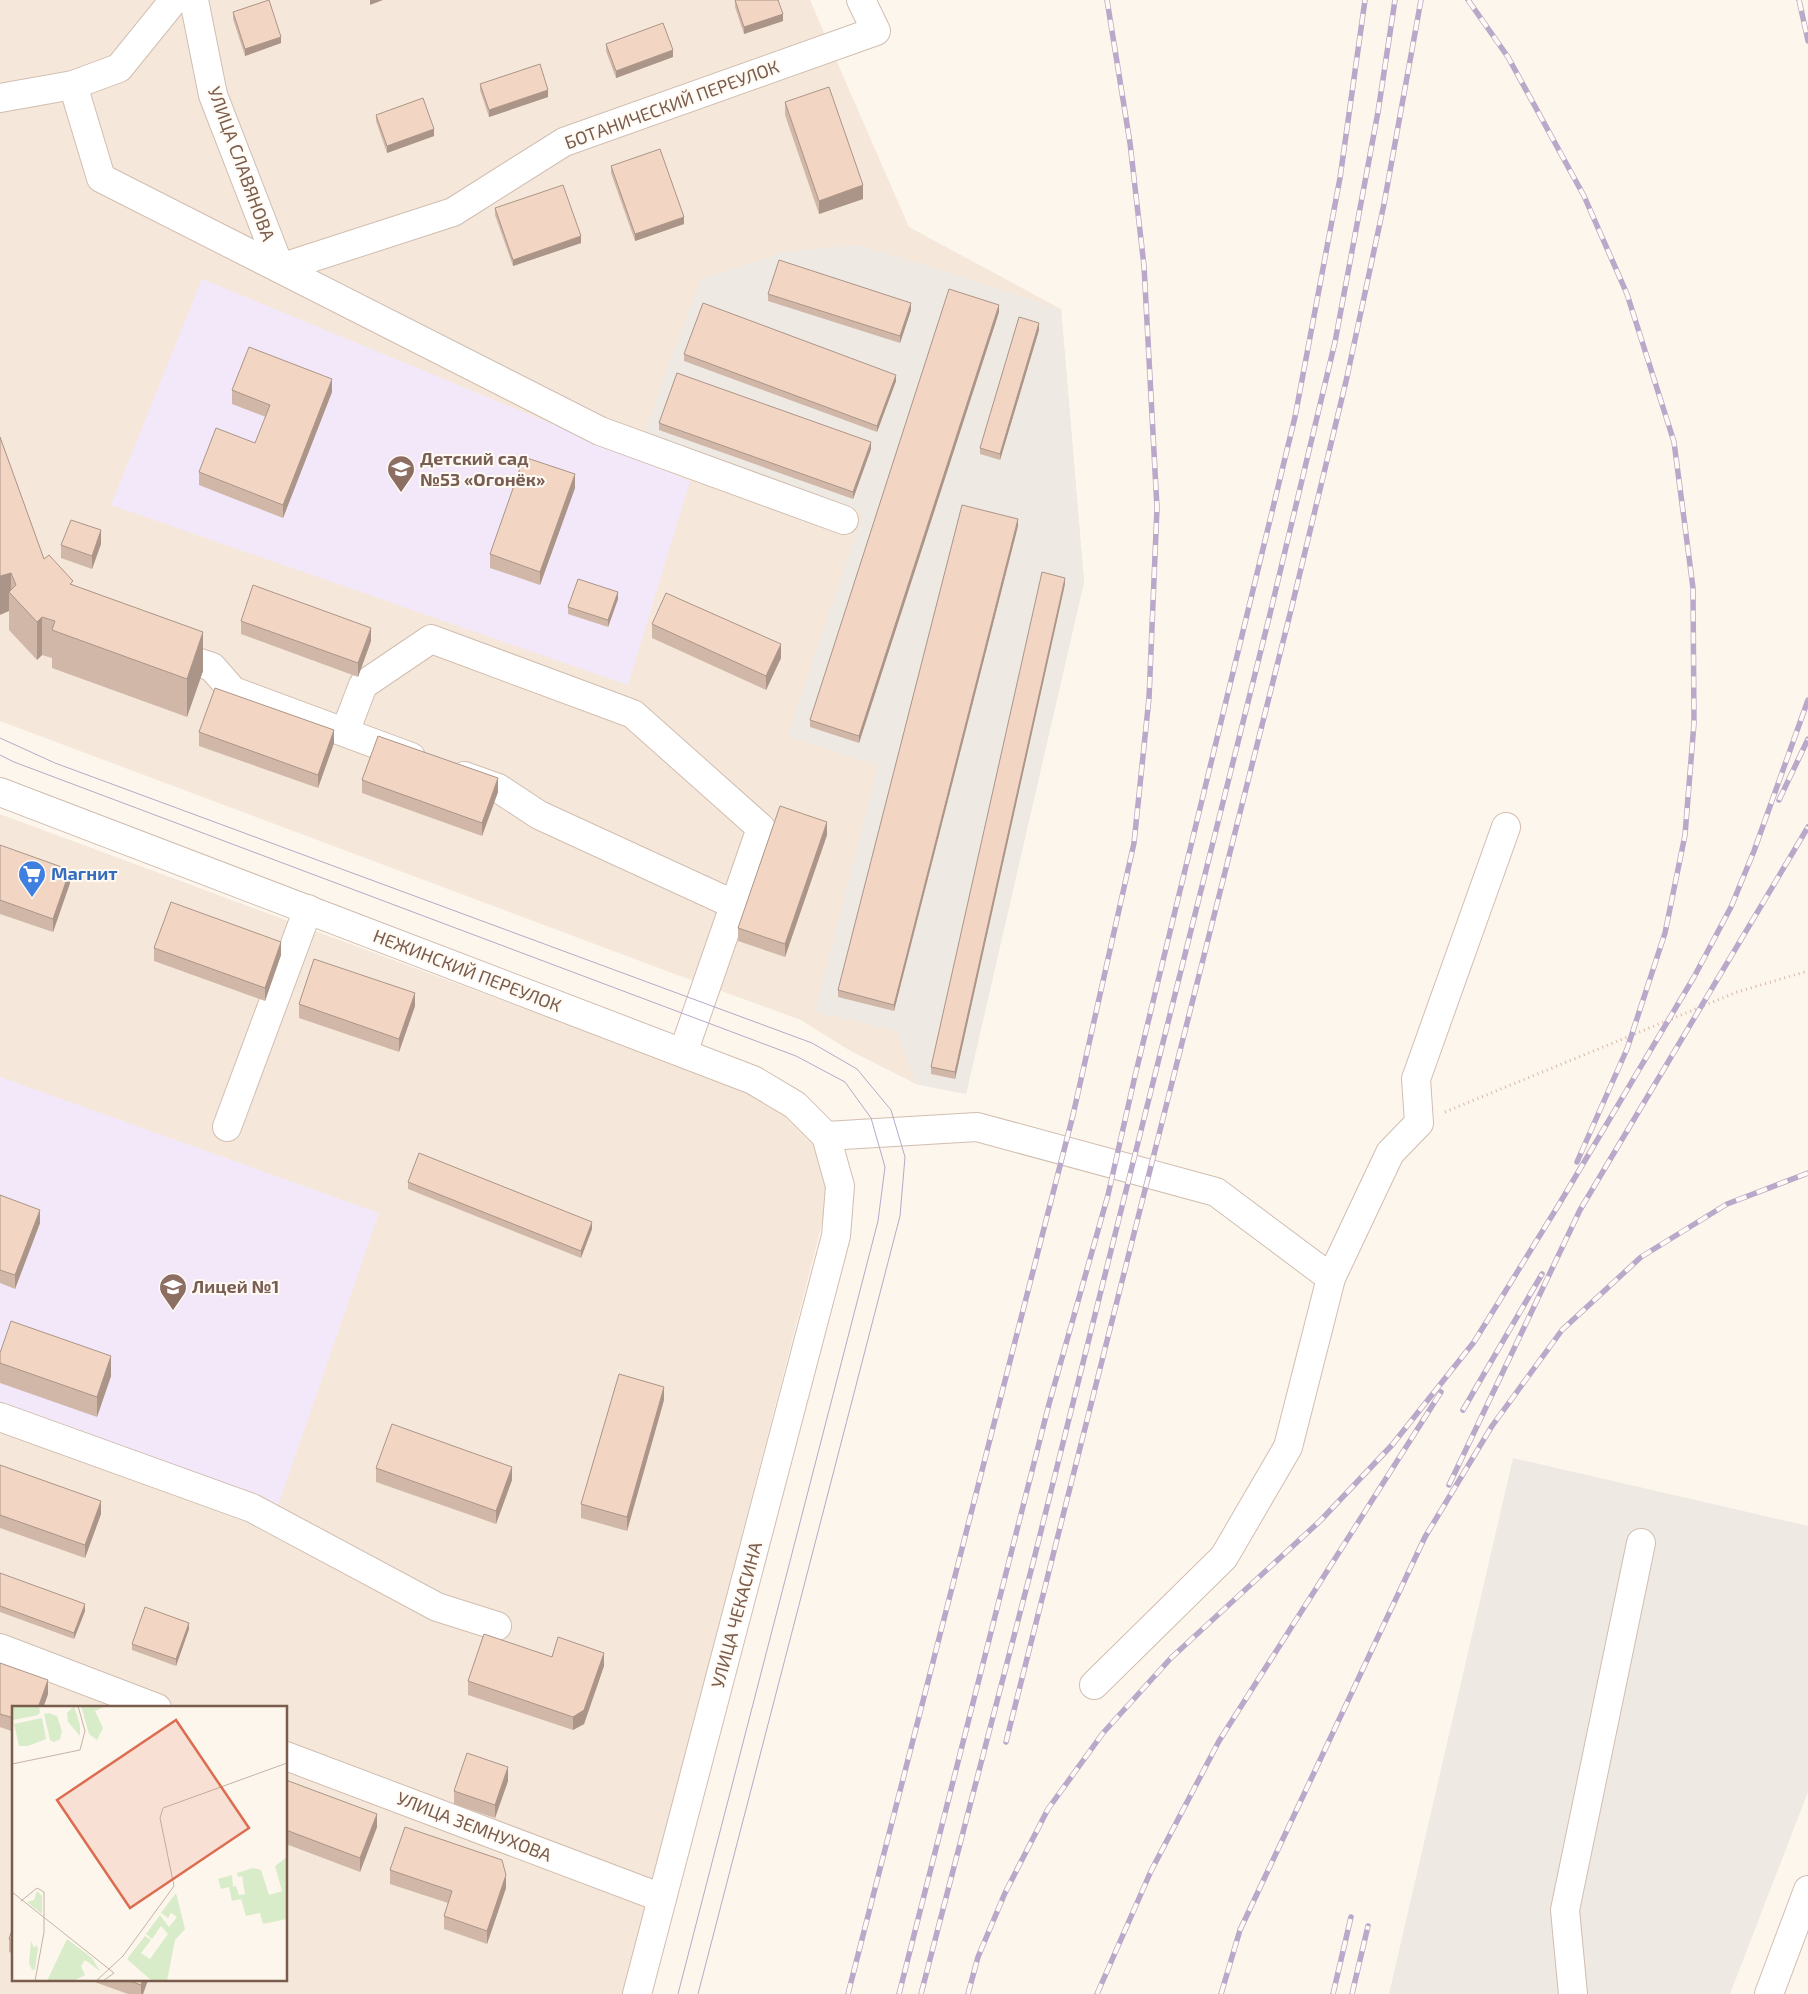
<svg xmlns="http://www.w3.org/2000/svg" width="1808" height="1994" font-family="'Exo 2',sans-serif">
<style>
.residential{fill:#f5e8da;fill-rule:evenodd}
.industrial{fill:#efe9e4}
.education{fill:#f3e8fa}
.lines{fill:none;stroke-linecap:round;stroke-linejoin:round}
.minor-casing{stroke:#d1beb0;stroke-width:30}
.path{stroke:#d9b8a5;stroke-width:3;stroke-dasharray:1 4;stroke-linecap:butt}
.minor{stroke:#fff;stroke-width:28}
.tram{stroke:#b9a8c9;stroke-width:1}
.rail-casing{stroke:#b9a8c9;stroke-width:5.5}
.rail{stroke:#fffaf3;stroke-width:4;stroke-dasharray:11;stroke-linecap:butt}
.wall{fill:#d1b7a8}
.shaded-wall{fill:#aa9588}
.building{fill:#f3d5c3;stroke:#aa9588}
.labels{text-anchor:middle;stroke-width:4;stroke-linejoin:round;paint-order:stroke}
.street-label{font-size:18px;fill:#7a5c4d;stroke:#fffaf3}
.education-label{font-size:18px;font-weight:bold;fill:#785e54;stroke:#fffaf3;text-anchor:start}
.shop-label{font-size:18px;font-weight:bold;fill:#366cbe;stroke:#fffaf3;text-anchor:start}
.inset-road{fill:none;stroke:#c5b3a7;stroke-width:1}
.view{fill:#dc6d51;fill-opacity:0.15;stroke:#dc6d51;stroke-width:2.5}
.inset-edge{fill:none;stroke:#7a5c4d;stroke-width:2.5}
</style>
<rect width="100%" height="100%" fill="#fdf6ec"/>
<!-- residential -->
<g class="residential">
<path d="M0,0h810l99,227 152,82 23,273 -118,512 -50,-10 -67,-34 -48,-30 -121,-44 -680,-255z"/>
<path d="M0,814l763,283 29,18 18,22 21,40 -10,51 -197,766h-624zM14,1708h272v272h-272z"/>
</g>
<!-- industrial -->
<g class="industrial">
<path d="M861,245l200,64 23,273 -118,512 -50,-10 -20,-53 -81,-19 63,-247 -90,-29 75,-224 -219,-80 57,-154 85,-26z"/>
<path d="M1513,1458l295,68v266l-78,202h-341z"/>
</g>
<!-- education -->
<g class="education">
<path d="M202,279l488,202 -62,204 -517,-180z"/>
<path d="M0,1077l379,136 -102,296 -277,-100z"/>
</g>
<g class="lines">
<!-- minor casing -->
<g class="minor-casing">
<g id="minor">
<path d="M194,0l19,95 67,173 173,-56 111,-70 312,-111 -15,-31"/>
<path d="M73,85l28,93 499,253 244,89"/>
<path d="M0,98l73,-13 46,-17 55,-68"/>
<path d="M167,652l45,15 21,24 178,66"/>
<path d="M345,732l18,-47 68,-46 202,75 128,114 -78,225"/>
<path d="M464,776l34,12 41,27 196,90"/>
<path d="M0,792l753,288 42,25 31,31 14,50 -4,50 -199,758"/>
<path d="M227,1127l81,-218"/>
<path d="M826,1136l151,-9 239,65 115,86 -43,169 -64,110 -130,128"/>
<path d="M1331,1278l59,-125 29,-30 -3,-44 90,-252"/>
<path d="M0,1417l252,91 185,99 60,19"/>
<path d="M0,1648l157,60"/>
<path d="M286,1756l376,142"/>
<path d="M1573,1994l-8,-84 76,-367"/>
<path d="M1769,1994l39,-104"/>
</g>
</g>
<!-- path -->
<path class="path" d="M1445,1112l292,-120 71,-21"/>
<!-- minor -->
<use href="#minor" class="minor"/>
<!-- tram -->
<g class="tram">
<path d="M0,738l55,25 757,280 45,26 34,41 14,47 -5,59 -202,778"/>
<path d="M0,755l14,7 782,294 49,26 26,36 14,49 -7,54 -200,773"/>
</g>
<!-- rail casing -->
<g class="rail-casing">
<g id="rail">
<path d="M1468,0l40,57 76,139 43,98 47,148 19,146 1,135 -9,112 -20,98 -38,116 -50,113"/>
<path d="M1799,0l9,41"/>
<path d="M1779,800l29,-61"/>
<path d="M1463,1410l79,-136"/>
<path d="M1449,1485l131,-275 228,-383"/>
<path d="M1006,1742l286,-1136 55,-229 37,-173 37,-204"/>
<path d="M848,1994l225,-879 61,-272 15,-145 8,-190 -13,-242 -14,-123 -23,-143"/>
<path d="M899,1994l150,-590 59,-209 27,-119 160,-659 45,-239 25,-178"/>
<path d="M921,1994l113,-435 235,-941 66,-276 43,-230 17,-112"/>
<path d="M968,1994l10,-37 27,-64 43,-84 55,-76 68,-75 149,-137 72,-76 82,-103 84,-136 136,-229 37,-70 23,-56 54,-151"/>
<path d="M1097,1994l54,-123 68,-130 222,-349"/>
<path d="M1221,1994l19,-64 185,-393 67,-111 70,-96 79,-73 86,-53 81,-31"/>
<path d="M1333,1994l18,-77"/>
<path d="M1352,1994l16,-68"/>
</g>
</g>
<!-- rail -->
<use href="#rail" class="rail"/>
</g>
<!-- wall -->
<g class="wall">
<path d="M735,0l48,21 -39,13 -9,-27z"/>
<path d="M233,12l48,31 -36,13 -12,-37z"/>
<path d="M606,44l67,13 -57,21 -10,-27z"/>
<path d="M480,84l68,13 -59,20 -9,-27z"/>
<path d="M785,102l78,97 -44,15 -34,-99z"/>
<path d="M376,115l58,21 -47,17 -11,-32z"/>
<path d="M611,166l73,58 -49,17 -24,-68z"/>
<path d="M495,208l86,35 -68,23 -18,-51z"/>
<path d="M768,294l143,16 -11,33 -132,-42z"/>
<path d="M999,312l-140,431 -49,-16v-7z"/>
<path d="M1039,330l-39,130 -20,-6v-6z"/>
<path d="M684,354l212,27 -19,51 -193,-71z"/>
<path d="M232,390l100,2 -49,126 -84,-33v-13l56,-29 11,-26 -34,-13z"/>
<path d="M659,423l212,26 -18,50 -194,-69z"/>
<path d="M0,437l44,122 29,26 130,86 -16,46 -135,-49v-10l-10,-3 -5,5 -28,-30v-19z"/>
<path d="M575,488l-35,97 -50,-17v-14z"/>
<path d="M1018,526l-124,485 -56,-14v-7z"/>
<path d="M101,544l-9,25 -31,-11v-13z"/>
<path d="M1065,584l-110,495 -24,-5v-7z"/>
<path d="M618,599l-10,28 -40,-13v-7z"/>
<path d="M241,621l130,20 -13,36 -117,-43z"/>
<path d="M652,624l129,34 -15,32 -114,-52z"/>
<path d="M199,732l135,11 -16,45 -119,-42z"/>
<path d="M362,780l136,12 -16,44 -120,-43z"/>
<path d="M827,835l-42,122 -47,-16v-13z"/>
<path d="M0,845l70,38 -17,49 -53,-18z"/>
<path d="M154,948l127,7 -16,46 -111,-40z"/>
<path d="M299,1004l116,2 -16,46 -100,-34z"/>
<path d="M408,1182l184,47 -11,29 -173,-69z"/>
<path d="M0,1195l40,28 -25,66 -15,-6z"/>
<path d="M0,1353l111,23 -14,41 -97,-34z"/>
<path d="M664,1400l-37,131 -46,-13v-14z"/>
<path d="M0,1465l101,49 -16,44 -85,-30z"/>
<path d="M376,1468l136,12 -16,44 -120,-42z"/>
<path d="M0,1573l85,38 -11,28 -74,-27z"/>
<path d="M189,1629l-13,37 -44,-16v-6z"/>
<path d="M552,1657l52,9 -20,58 -11,6 -105,-35v-14z"/>
<path d="M0,1663l48,31 -5,14h-29v24l-14,-5z"/>
<path d="M286,1780l91,47 -17,45 -74,-28z"/>
<path d="M508,1781l-13,37 -41,-14v-13z"/>
<path d="M390,1870l116,18 -19,56 -43,-15v-13l4,-13 -58,-19z"/>
<path d="M14,1924v30l-5,-2v-13z"/>
<path d="M89,1980h59l-5,14h-15z"/>
</g>
<!-- shaded-wall -->
<g class="shaded-wall">
<path d="M370,0h13l-13,5z"/>
<path d="M783,14v7l-39,13v-7z"/>
<path d="M281,37v6l-36,13v-7z"/>
<path d="M673,50v7l-57,21v-7z"/>
<path d="M548,90v7l-59,20v-7z"/>
<path d="M434,129v7l-47,17v-7z"/>
<path d="M863,185v14l-44,15v-13z"/>
<path d="M684,217v7l-49,17v-7z"/>
<path d="M581,236v7l-68,23v-6z"/>
<path d="M911,303v7l-11,33v-7z"/>
<path d="M999,305v7l-140,431v-7z"/>
<path d="M1039,323v7l-39,130v-6z"/>
<path d="M896,375v6l-19,51v-6z"/>
<path d="M332,379v13l-49,126v-13z"/>
<path d="M871,442v7l-18,50v-7z"/>
<path d="M575,474v14l-35,97v-13z"/>
<path d="M1018,519v7l-124,485v-6z"/>
<path d="M101,530v14l-9,25v-13z"/>
<path d="M11,573v20l-2,-1v19l-9,4v-39z"/>
<path d="M1065,578v6l-110,495v-7z"/>
<path d="M618,592v7l-10,28v-7z"/>
<path d="M42,617v38l-5,5v-38z"/>
<path d="M371,628v13l-13,36v-14z"/>
<path d="M203,632v39l-16,46v-38z"/>
<path d="M781,644v14l-15,32v-14z"/>
<path d="M334,730v13l-16,45v-13z"/>
<path d="M498,778v14l-16,44v-13z"/>
<path d="M827,822v13l-42,122v-13z"/>
<path d="M70,870v13l-17,49v-13z"/>
<path d="M281,942v13l-16,46v-13z"/>
<path d="M415,993v13l-16,46v-13z"/>
<path d="M40,1210v13l-25,66v-14z"/>
<path d="M592,1222v7l-11,29v-7z"/>
<path d="M111,1356v20l-14,41v-20z"/>
<path d="M664,1387v13l-37,131v-14z"/>
<path d="M512,1467v13l-16,44v-13z"/>
<path d="M101,1501v13l-16,44v-13z"/>
<path d="M85,1604v7l-11,28v-6z"/>
<path d="M189,1623v6l-13,37v-7z"/>
<path d="M604,1653v13l-20,58 -11,6v-13z"/>
<path d="M48,1680v14l-5,14h-5z"/>
<path d="M508,1767v14l-13,37v-13z"/>
<path d="M377,1814v13l-17,45v-14z"/>
<path d="M506,1875v13l-19,56v-13z"/>
<path d="M143,1980h5l-5,14h-2v-9z"/>
</g>
<!-- building -->
<g class="building">
<path d="M269,0l12,37 -36,12 -12,-37z"/>
<path d="M735,0h43l5,14 -39,13z"/>
<path d="M663,23l10,27 -57,21 -10,-27z"/>
<path d="M540,64l8,26 -59,20 -9,-26z"/>
<path d="M829,87l34,98 -44,16 -34,-99z"/>
<path d="M423,98l11,31 -47,17 -11,-31z"/>
<path d="M660,149l24,68 -49,17 -24,-68z"/>
<path d="M563,185l18,51 -68,24 -18,-52z"/>
<path d="M779,260l132,43 -11,33 -132,-42z"/>
<path d="M949,289l50,16 -140,431 -49,-16z"/>
<path d="M703,303l193,72 -19,51 -193,-72z"/>
<path d="M1019,317l20,6 -39,131 -20,-6z"/>
<path d="M249,347l83,32 -49,126 -84,-33 17,-44 39,15 15,-38 -38,-15z"/>
<path d="M677,373l194,69 -18,50 -194,-69z"/>
<path d="M0,437l44,122 5,-4 24,26 -3,3 133,48 -16,47 -135,-49 3,-9 -13,-4 -5,5 -28,-30 7,-7 -5,-12 -11,3z"/>
<path d="M524,457l51,17 -35,98 -50,-18z"/>
<path d="M962,505l56,14 -124,486 -56,-15z"/>
<path d="M71,520l30,10 -9,26 -31,-11z"/>
<path d="M1042,572l23,6 -110,494 -24,-5z"/>
<path d="M578,579l40,13 -10,28 -40,-13z"/>
<path d="M253,585l118,43 -13,35 -117,-42z"/>
<path d="M666,593l115,51 -15,32 -114,-52z"/>
<path d="M215,688l119,42 -16,45 -119,-43z"/>
<path d="M378,736l120,42 -16,45 -120,-43z"/>
<path d="M780,806l47,16 -42,122 -47,-16z"/>
<path d="M0,845l70,25 -17,49 -53,-19z"/>
<path d="M171,902l110,40 -16,46 -111,-40z"/>
<path d="M314,959l101,34 -16,46 -100,-35z"/>
<path d="M419,1153l173,69 -11,29 -173,-69z"/>
<path d="M0,1195l40,15 -25,65 -15,-5z"/>
<path d="M11,1321l100,35 -14,41 -97,-34v-10z"/>
<path d="M619,1374l45,13 -37,130 -46,-13z"/>
<path d="M392,1424l120,43 -16,44 -120,-43z"/>
<path d="M0,1465l101,36 -16,44 -85,-30z"/>
<path d="M0,1573l85,31 -11,29 -74,-27z"/>
<path d="M145,1607l44,16 -13,36 -44,-15z"/>
<path d="M484,1634l68,23 6,-20 46,16 -20,57 -11,7 -105,-36z"/>
<path d="M0,1663l48,17 -10,28h-24v10l-14,-4z"/>
<path d="M467,1753l41,14 -13,38 -41,-14z"/>
<path d="M286,1780l91,34 -17,44 -74,-28z"/>
<path d="M405,1827l97,33 4,15 -19,56 -43,-15 8,-25 -62,-21z"/>
<path d="M14,1924v16l-5,-1z"/>
<path d="M127,1980h16l-2,5z"/>
</g>
<!-- icons -->
<defs>
<g id="school-pin" transform="scale(1.4375)"><path d="M0 17L-7.5 6A9.5 9.5 0 1 1 7.5 6Z" fill="#8d6e63" stroke="#fffaf3"/><path d="M0-5L7-2L0 1L-7-2ZM-4 1L0 2.5L4 1V4Q0 6-4 4Z" fill="#fff"/></g>
<g id="supermarket-pin" transform="scale(1.4375)"><path d="M0 17L-7.5 6A9.5 9.5 0 1 1 7.5 6Z" fill="#3f7fe0" stroke="#fffaf3"/><path d="M-6-5.5h2.5l.6 2H6L4.5 2H-2.5L-4.4-4H-6ZM-1.5 3.2a1.3 1.3 0 1 0 .1 0ZM3 3.2a1.3 1.3 0 1 0 .1 0Z" fill="#fff"/></g>
</defs>
<g fill-rule="evenodd">
<use href="#school-pin" x="401" y="469"/>
<use href="#supermarket-pin" x="32" y="874"/>
<use href="#school-pin" x="173" y="1287"/>
</g>
<g class="labels">
<!-- street labels -->
<g class="street-label">
<text transform="translate(672 105) rotate(-20)" y="6">БОТАНИЧЕСКИЙ ПЕРЕУЛОК</text>
<text transform="translate(241 164) rotate(70)" y="6">УЛИЦА СЛАВЯНОВА</text>
<text transform="translate(467 971) rotate(21)" y="6">НЕЖИНСКИЙ ПЕРЕУЛОК</text>
<text transform="translate(737 1615) rotate(-75)" y="6">УЛИЦА ЧЕКАСИНА</text>
<text transform="translate(474 1827) rotate(21)" y="6">УЛИЦА ЗЕМНУХОВА</text>
</g>
<!-- education labels -->
<g class="education-label">
<text x="420" y="465">Детский сад<tspan x="420" dy="21">№53 «Огонёк»</tspan></text>
<text x="192" y="1293">Лицей №1</text>
</g>
<!-- shop labels -->
<g class="shop-label">
<text x="51" y="880">Магнит</text>
</g>
</g>
<!-- overview -->
<g transform="translate(12 1706)">
<rect width="275" height="275" fill="#fdf6ec"/>
<path d="M0,0h27l1,6 -2,3 -25,5zM62,0l6,19v11l-12,-14 -1,-9zM69,0h25l-11,5 8,17 -6,12 -8,-6zM37,7l8,3 5,15 -2,8 -6,3 -4,-2 -6,-26zM30,12l4,21 -18,7h-9l-5,-22zM275,151v62l-24,5 -3,-11 -14,3 -5,-17 -9,2 -3,-14 -8,2 -3,-10 14,-4 1,12 3,-1 3,9 6,-1 -3,-18 -4,1 -1,-4 16,-5 8,2 8,25 13,-4 -7,-25zM25,185l5,5v18l-15,-12 7,-2zM164,187l9,36 -10,11 -8,41h-15l-25,-22 18,-23 6,4 -10,13 9,6 18,-25 -7,-8 -9,13 -6,-5 14,-19 9,12 8,-10 -6,-4 -3,5 -7,-5zM55,233l25,19 8,13 -15,-11 -4,6 4,9 -10,5 -28,1zM19,235l3,7 2,-3 2,3 -3,21 -3,1 -3,-7z" fill="#d8ecc9"/>
<path class="inset-road" d="M0,58l68,-14 5,-19 -7,-25M0,186l102,81 -11,8M9,195l16,-13 7,4v40l-9,49M84,275l27,-25 51,-70 -14,-68 3,-10 124,-45"/>
<path class="view" d="M164,14l73,108 -119,80 -73,-108z"/>
<rect width="275" height="275" class="inset-edge"/>
</g>
</svg>
